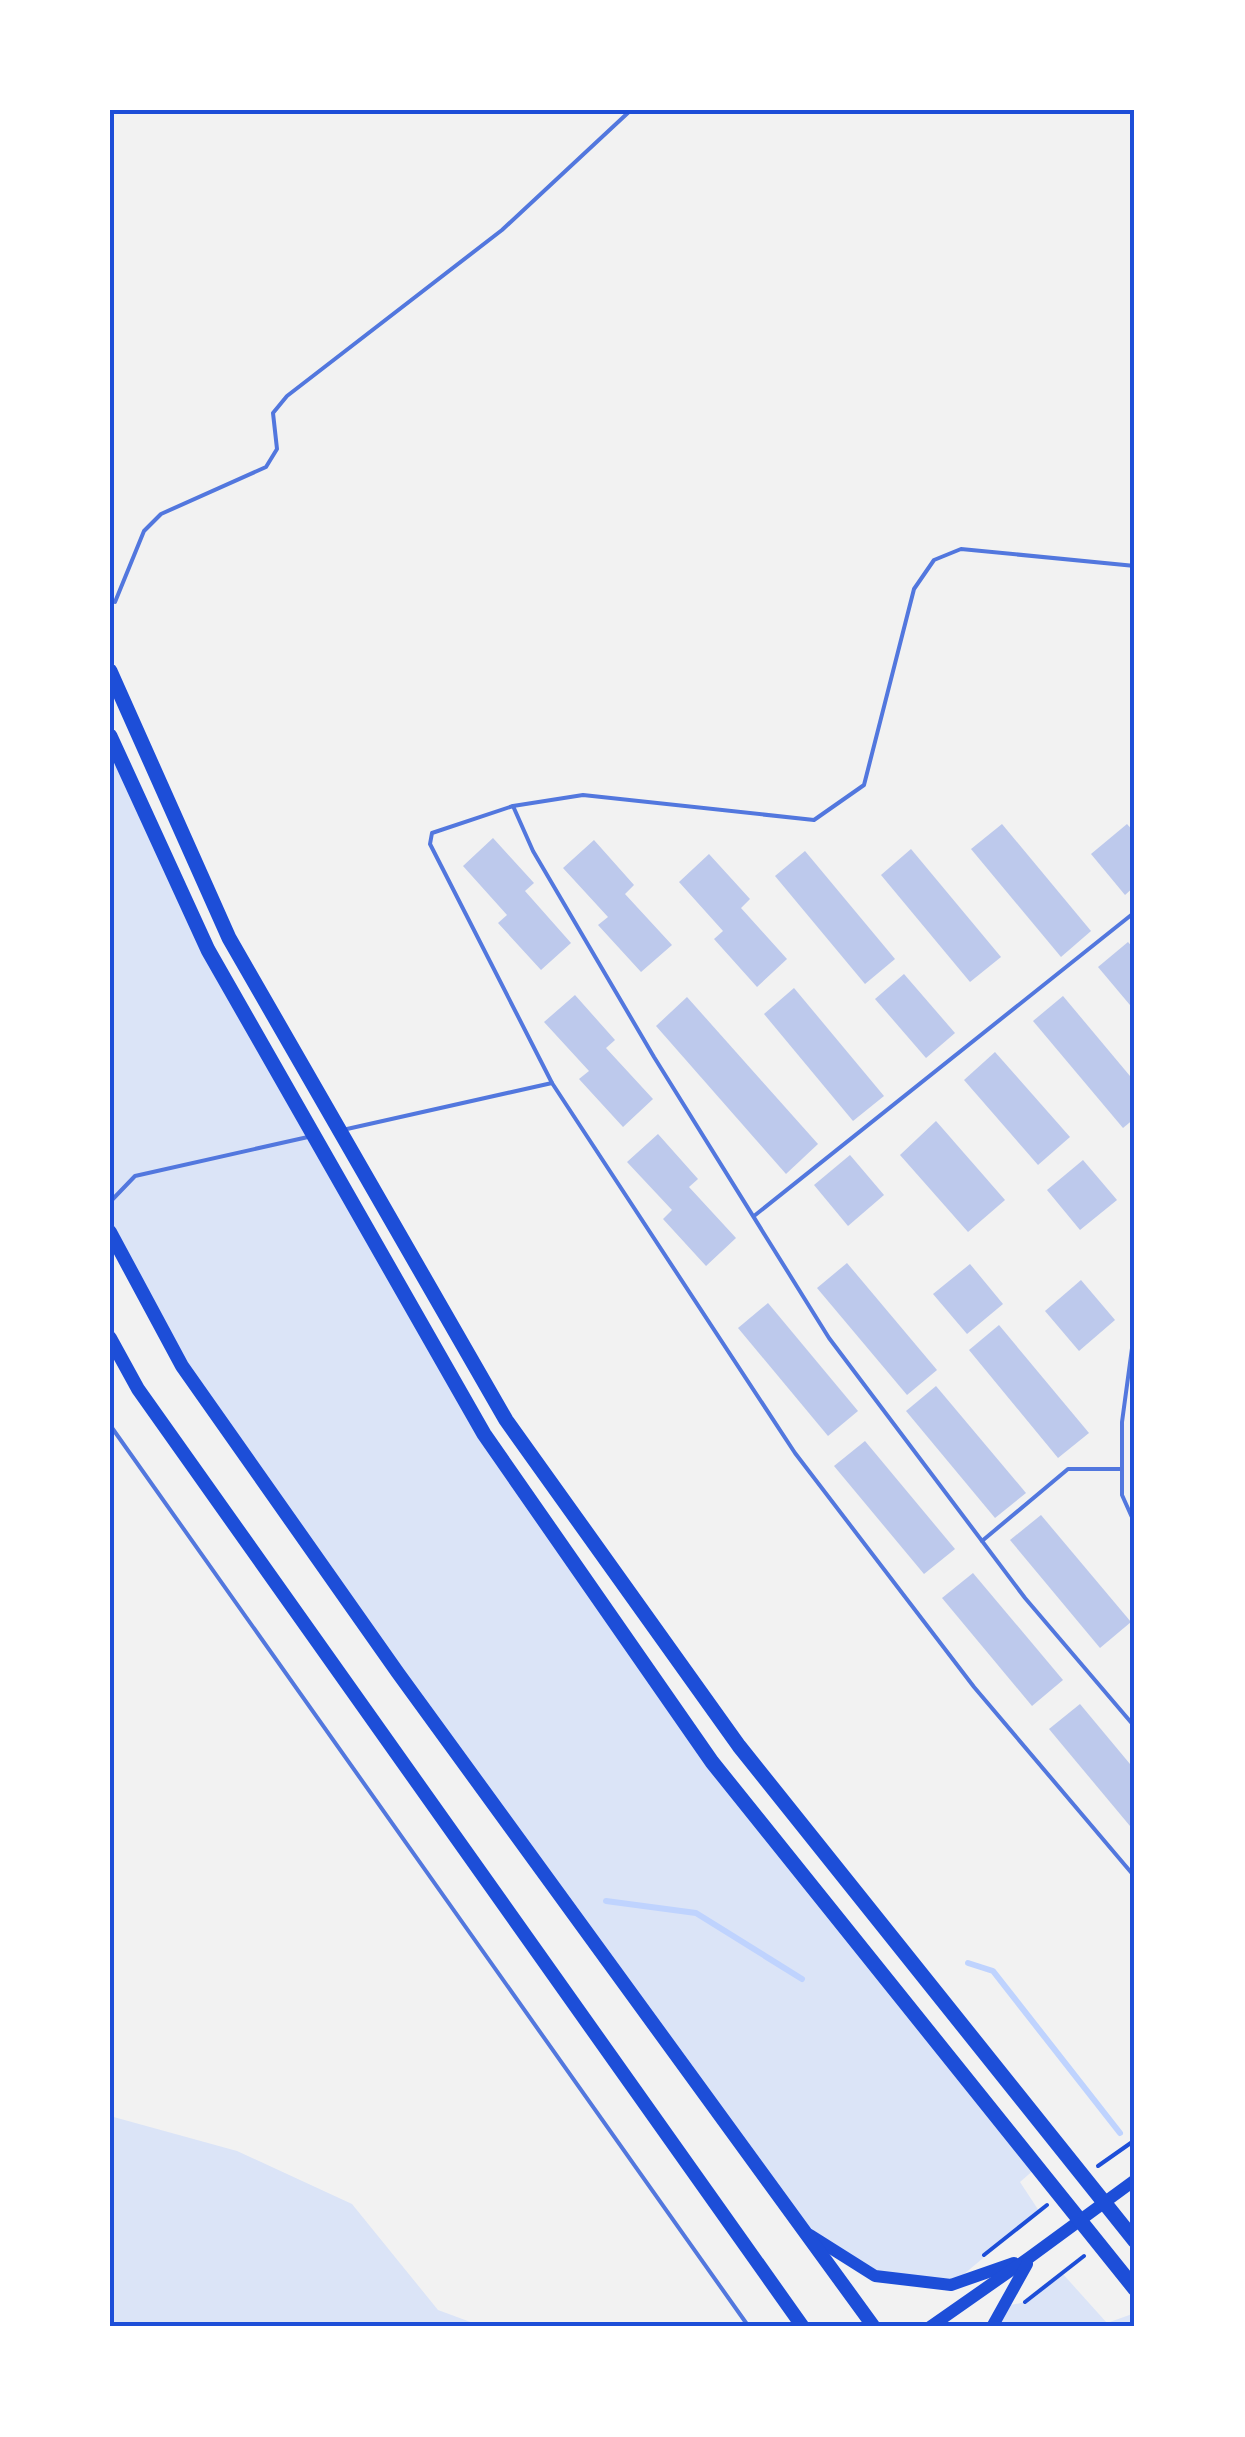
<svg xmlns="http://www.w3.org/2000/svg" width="1245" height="2437" font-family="Karla,sans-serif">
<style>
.green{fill:#dbe4f7}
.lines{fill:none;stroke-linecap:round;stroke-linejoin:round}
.stream{stroke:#bfd3fe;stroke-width:6}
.building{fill:#bdc9ec}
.path{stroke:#1d4ed8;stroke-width:4}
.service{stroke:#5277de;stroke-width:4}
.secondary{stroke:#1d4ed8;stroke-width:12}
.primary{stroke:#1d4ed8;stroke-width:14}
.motorway{stroke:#1d4ed8;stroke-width:15}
.neatline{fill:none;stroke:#1d4ed8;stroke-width:4}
</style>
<rect width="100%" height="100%" fill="#f2f2f2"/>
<!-- green -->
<g class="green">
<path d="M110,736l98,215 276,483 228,328 324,406 -16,14 19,29 -88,74 -76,-9 -70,-44 -623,-866 -72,-134z"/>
<path d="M110,2116l127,35 115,53 86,106 46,17h-374z"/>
<path d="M1062,2273l45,50 28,-10v14h-143l9,-20 25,-5z"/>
</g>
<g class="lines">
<!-- stream -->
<g class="stream">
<path d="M606,1901l90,12 106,66"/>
<path d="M968,1963l25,8 127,162"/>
</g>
</g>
<!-- building -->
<g class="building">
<path d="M1002,824l89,107 -30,26 -90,-108z"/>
<path d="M1127,824l8,9v53l-10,9 -34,-41z"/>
<path d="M493,838l41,45 -9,8 46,52 -30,27 -43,-47 9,-8 -44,-49z"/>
<path d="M594,840l40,45 -9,9 47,51 -31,27 -43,-47 10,-8 -45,-49z"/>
<path d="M911,849l90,108 -31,25 -89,-107z"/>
<path d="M805,851l90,108 -30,25 -90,-108z"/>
<path d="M709,854l41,45 -9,9 46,51 -30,28 -43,-48 9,-8 -44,-49z"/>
<path d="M1128,942l7,8v61l-37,-44z"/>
<path d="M904,974l51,59 -29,25 -51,-59z"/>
<path d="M794,988l90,108 -31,25 -89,-107z"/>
<path d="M575,995l40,45 -9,8 47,51 -30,28 -44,-48 10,-8 -45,-49z"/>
<path d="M1063,996l72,86v36l-12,10 -90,-107z"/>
<path d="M687,997l131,147 -32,30 -130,-148z"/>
<path d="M995,1052l75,85 -32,28 -74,-85z"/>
<path d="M936,1121l69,79 -37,32 -68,-77z"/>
<path d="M658,1134l40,45 -9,8 47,51 -30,28 -43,-47 9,-9 -45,-48z"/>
<path d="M850,1155l34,40 -36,31 -34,-41z"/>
<path d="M1083,1160l34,40 -37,30 -33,-40z"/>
<path d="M847,1263l90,107 -30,25 -90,-107z"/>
<path d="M970,1264l33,40 -36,30 -34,-40z"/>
<path d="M1081,1280l34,40 -36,31 -34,-40z"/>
<path d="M768,1303l90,108 -30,25 -90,-108z"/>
<path d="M999,1325l90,108 -31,25 -89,-108z"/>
<path d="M936,1386l90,107 -31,25 -89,-107z"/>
<path d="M865,1441l90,108 -31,25 -90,-108z"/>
<path d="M1041,1515l90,107 -31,26 -90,-108z"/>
<path d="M973,1573l90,107 -31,26 -90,-108z"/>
<path d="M1080,1704l55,66v62l-86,-103z"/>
</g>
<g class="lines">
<!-- path -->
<g class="path">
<path d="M1098,2166l37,-26"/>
<path d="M984,2255l63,-50"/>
<path d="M1025,2302l59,-46"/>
</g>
<!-- service -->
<g class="service">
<path d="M1135,566l-174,-17 -27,11 -20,29 -50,196 -50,35 -231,-25 -70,11 -81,27 -2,11 122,239 243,370 179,234 161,190"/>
<path d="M115,602l29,-71 17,-17 105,-47 11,-18 -4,-36 14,-17 215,-166 129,-120"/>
<path d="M513,806l20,45 121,206 175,281 196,260 110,129"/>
<path d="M347,1129l205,-46"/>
<path d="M110,1202l25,-26 173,-39"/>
<path d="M754,1216l381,-304"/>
<path d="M1135,1326l-13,96v73l13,29"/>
<path d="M110,1425l639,902"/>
<path d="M982,1541l86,-72h53"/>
</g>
<!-- secondary -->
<g class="secondary">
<path d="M810,2235l65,41 76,9 63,-22"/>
<path d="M930,2327l100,-70 105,-77"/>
<path d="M992,2327l35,-63"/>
</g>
<!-- primary -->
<g class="primary">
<path d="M110,1232l72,134 216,307 476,654"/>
<path d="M110,1338l28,51 665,938"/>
</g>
<!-- motorway -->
<g class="motorway">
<path d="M110,671l119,267 277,482 233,326 396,495"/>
<path d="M110,736l98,214 276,484 228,328 423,527"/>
</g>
</g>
<!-- border -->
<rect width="1245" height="2437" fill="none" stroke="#ffffff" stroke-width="225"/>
<rect x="112" y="112" width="1020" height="2212" class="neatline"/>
</svg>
